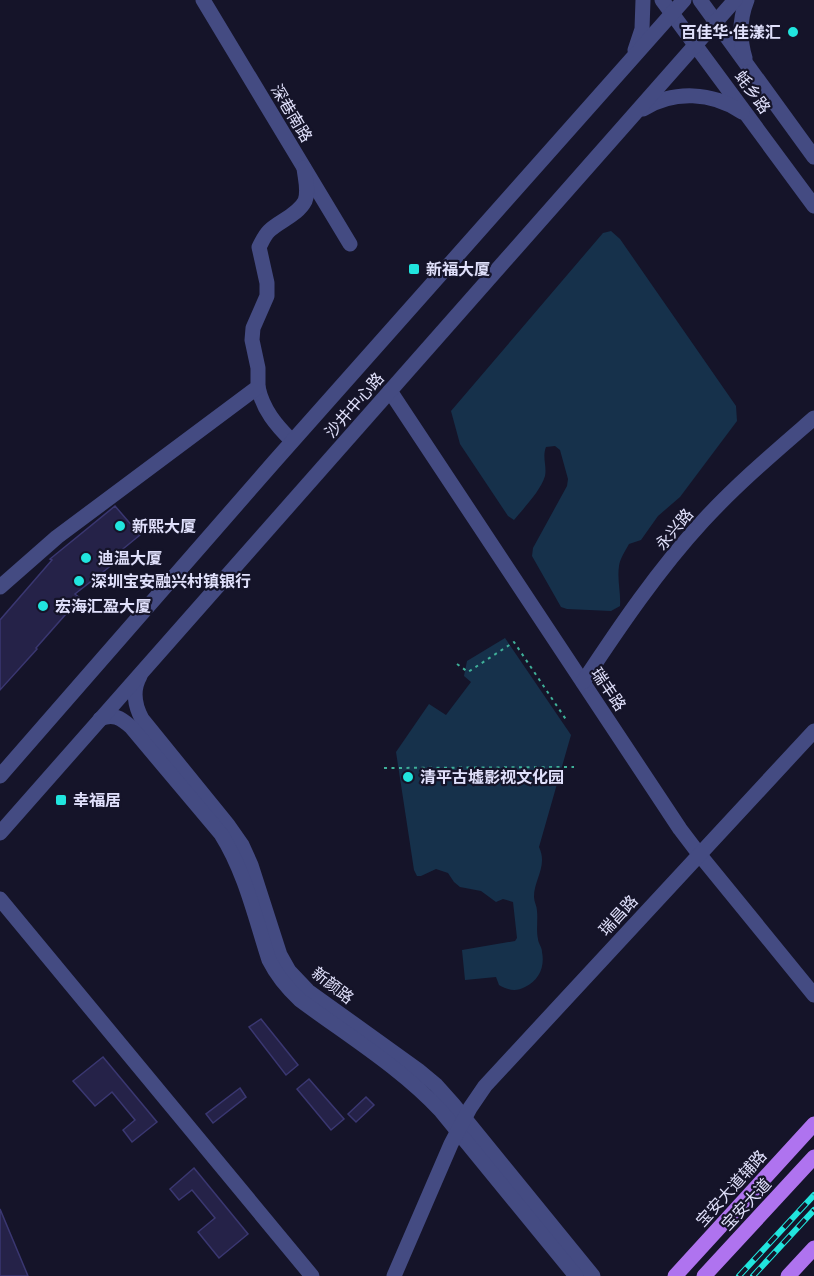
<svg xmlns="http://www.w3.org/2000/svg" width="814" height="1276" font-family="'Open Sans','Noto Sans SC',sans-serif">
<style>
.water{fill:#16314b}
.building{fill:#252248;stroke:#3a3771;stroke-width:1.5}
.lines{fill:none;stroke-linecap:round;stroke-linejoin:round}
.path{stroke:#3fb099;stroke-width:2;stroke-dasharray:3 4.5;stroke-linecap:butt}
.minor{stroke:#444b82;stroke-width:15}
.major{stroke:#af73ef;stroke-width:15}
.rail-casing{stroke:#21e5de;stroke-width:6}
.rail{stroke:#151429;stroke-width:4;stroke-dasharray:11;stroke-linecap:butt}
.poi-dot{fill:#21e5de;stroke:#151429;stroke-width:2}
.labels{text-anchor:middle;stroke-width:4.5;stroke-linejoin:round;paint-order:stroke}
.poi-label{font-size:16px;font-weight:bold;fill:#e0e0fb;stroke:#151429;text-anchor:start}
.street-label{font-size:16px;fill:#e0e0fb;stroke:#151429}
</style>
<rect width="100%" height="100%" fill="#151429"/>
<!-- water -->
<g class="water">
<path d="M611,231l9,8 116,167 1,15 -57,76 -22,19 -17,24 -12,4c-4,7 -9,15 -10,22 -2,14 2,27 1,40l-9,5 -44,-2 -6,-2 -29,-51 1,-8 34,-62 1,-7 -8,-29 -5,-4 -9,1c-4,10 1,19 -1,29 -4,14 -21,32 -31,44l-6,-4 -48,-72 -9,-33 152,-178z"/>
<path d="M505,638l66,97 -32,112c9,19 -5,32 -5,50 0,5 3,9 3,14 1,9 -1,19 1,28 0,4 4,8 4,13 3,15 -3,28 -17,35 -9,5 -18,3 -26,-2l-3,-8 -31,3 -3,-30 53,-9 2,-3 -4,-36 -10,-3 -7,3 -15,-11 -21,-4 -6,-5 -6,-9 -12,-4 -15,7h-4l-3,-6 -18,-118 33,-48 17,11 25,-33 -7,-6 3,-15z"/>
</g>
<!-- building -->
<g class="building">
<path d="M115,506l25,29 -22,18 4,4 -47,37 5,4 -44,50 1,1 -37,41v-70l52,-60 -2,-1z"/>
<path d="M261,1019l37,46 -12,10 -37,-48z"/>
<path d="M103,1057l54,65 -25,20 -9,-12 12,-10 -23,-28 -17,14 -22,-25z"/>
<path d="M309,1079l35,40 -13,11 -34,-41z"/>
<path d="M240,1088l6,9 -33,26 -7,-9z"/>
<path d="M366,1097l8,8 -18,17 -8,-8z"/>
<path d="M194,1168l54,66 -29,24 -21,-26 17,-14 -23,-28 -13,10 -9,-11z"/>
<path d="M0,1209l28,67h-28z"/>
</g>
<g class="lines">
<!-- path -->
<g class="path">
<path d="M457,664l11,8 46,-30 53,79"/>
<path d="M384,768l190,-1"/>
</g>
<!-- minor -->
<g class="minor">
<path d="M203,0l147,244"/>
<path d="M662,0l152,206"/>
<path d="M700,0l114,157"/>
<path d="M635,50l7,-21 1,-29"/>
<path d="M745,58c-6,-20 -6,-38 2,-58"/>
<path d="M643,109c31,-19 69,-17 99,3"/>
<path d="M258,387c5,23 18,38 34,54"/>
<path d="M390,391l290,438 19,25 115,141"/>
<path d="M0,587l57,-50 201,-150v-19l-6,-28 1,-12 14,-32v-13l-8,-36c3,-5 5,-11 10,-16 10,-10 29,-16 36,-30 4,-10 0,-23 -1,-33"/>
<path d="M140,676c-8,14 -5,30 2,43l86,106 14,20 9,20 29,90 9,16 19,20 110,79 18,15 17,19 140,172"/>
<path d="M583,682c37,-56 75,-112 120,-161 34,-37 73,-70 111,-103"/>
<path d="M100,719c13,-6 21,-1 31,8l90,107c24,38 34,83 48,126 8,16 18,28 31,40 47,35 101,68 141,111l135,165"/>
<path d="M0,776l274,-314 410,-462"/>
<path d="M0,833l735,-833"/>
<path d="M0,899l312,377"/>
<path d="M394,1276l57,-132 19,-36 15,-22 329,-355"/>
</g>
<!-- major -->
<g class="major">
<path d="M675,1276l139,-152"/>
<path d="M704,1276l110,-119"/>
<path d="M788,1276l26,-28"/>
</g>
<!-- rail casing -->
<g class="rail-casing">
<g id="rail">
<path d="M739,1276l75,-81"/>
<path d="M753,1276l61,-66"/>
</g>
</g>
<!-- rail -->
<use href="#rail" class="rail"/>
</g>
<!-- markers -->
<g class="poi-dot">
<circle cx="793" cy="32" r="6"/>
<rect x="408" y="263" width="12" height="12" rx="3"/>
<circle cx="120" cy="526" r="6"/>
<circle cx="86" cy="558" r="6"/>
<circle cx="79" cy="581" r="6"/>
<circle cx="43" cy="606" r="6"/>
<circle cx="408" cy="777" r="6"/>
<rect x="55" y="794" width="12" height="12" rx="3"/>
</g>
<g class="labels">
<!-- poi labels -->
<g class="poi-label">
<text x="781" y="38" text-anchor="end">百佳华·佳漾汇</text>
<text x="426" y="275">新福大厦</text>
<text x="132" y="532">新熙大厦</text>
<text x="98" y="564">迪温大厦</text>
<text x="91" y="587">深圳宝安融兴村镇银行</text>
<text x="55" y="612">宏海汇盈大厦</text>
<text x="420" y="783">清平古墟影视文化园</text>
<text x="73" y="806">幸福居</text>
</g>
<!-- street labels -->
<g class="street-label">
<text transform="translate(753 92) rotate(54)" y="6">蚝乡路</text>
<text transform="translate(292 113) rotate(59)" y="6">深巷南路</text>
<text transform="translate(354 405) rotate(-49)" y="6">沙井中心路</text>
<text transform="translate(674 529) rotate(-50)" y="6">永兴路</text>
<text transform="translate(609 689) rotate(56)" y="6">瑞丰路</text>
<text transform="translate(618 915) rotate(-47)" y="6">瑞昌路</text>
<text transform="translate(333 985) rotate(38)" y="6">新颜路</text>
<text transform="translate(731 1188) rotate(-48)" y="6">宝安大道辅路</text>
<text transform="translate(746 1204) rotate(-47)" y="6">宝安大道</text>
</g>
</g>
</svg>
